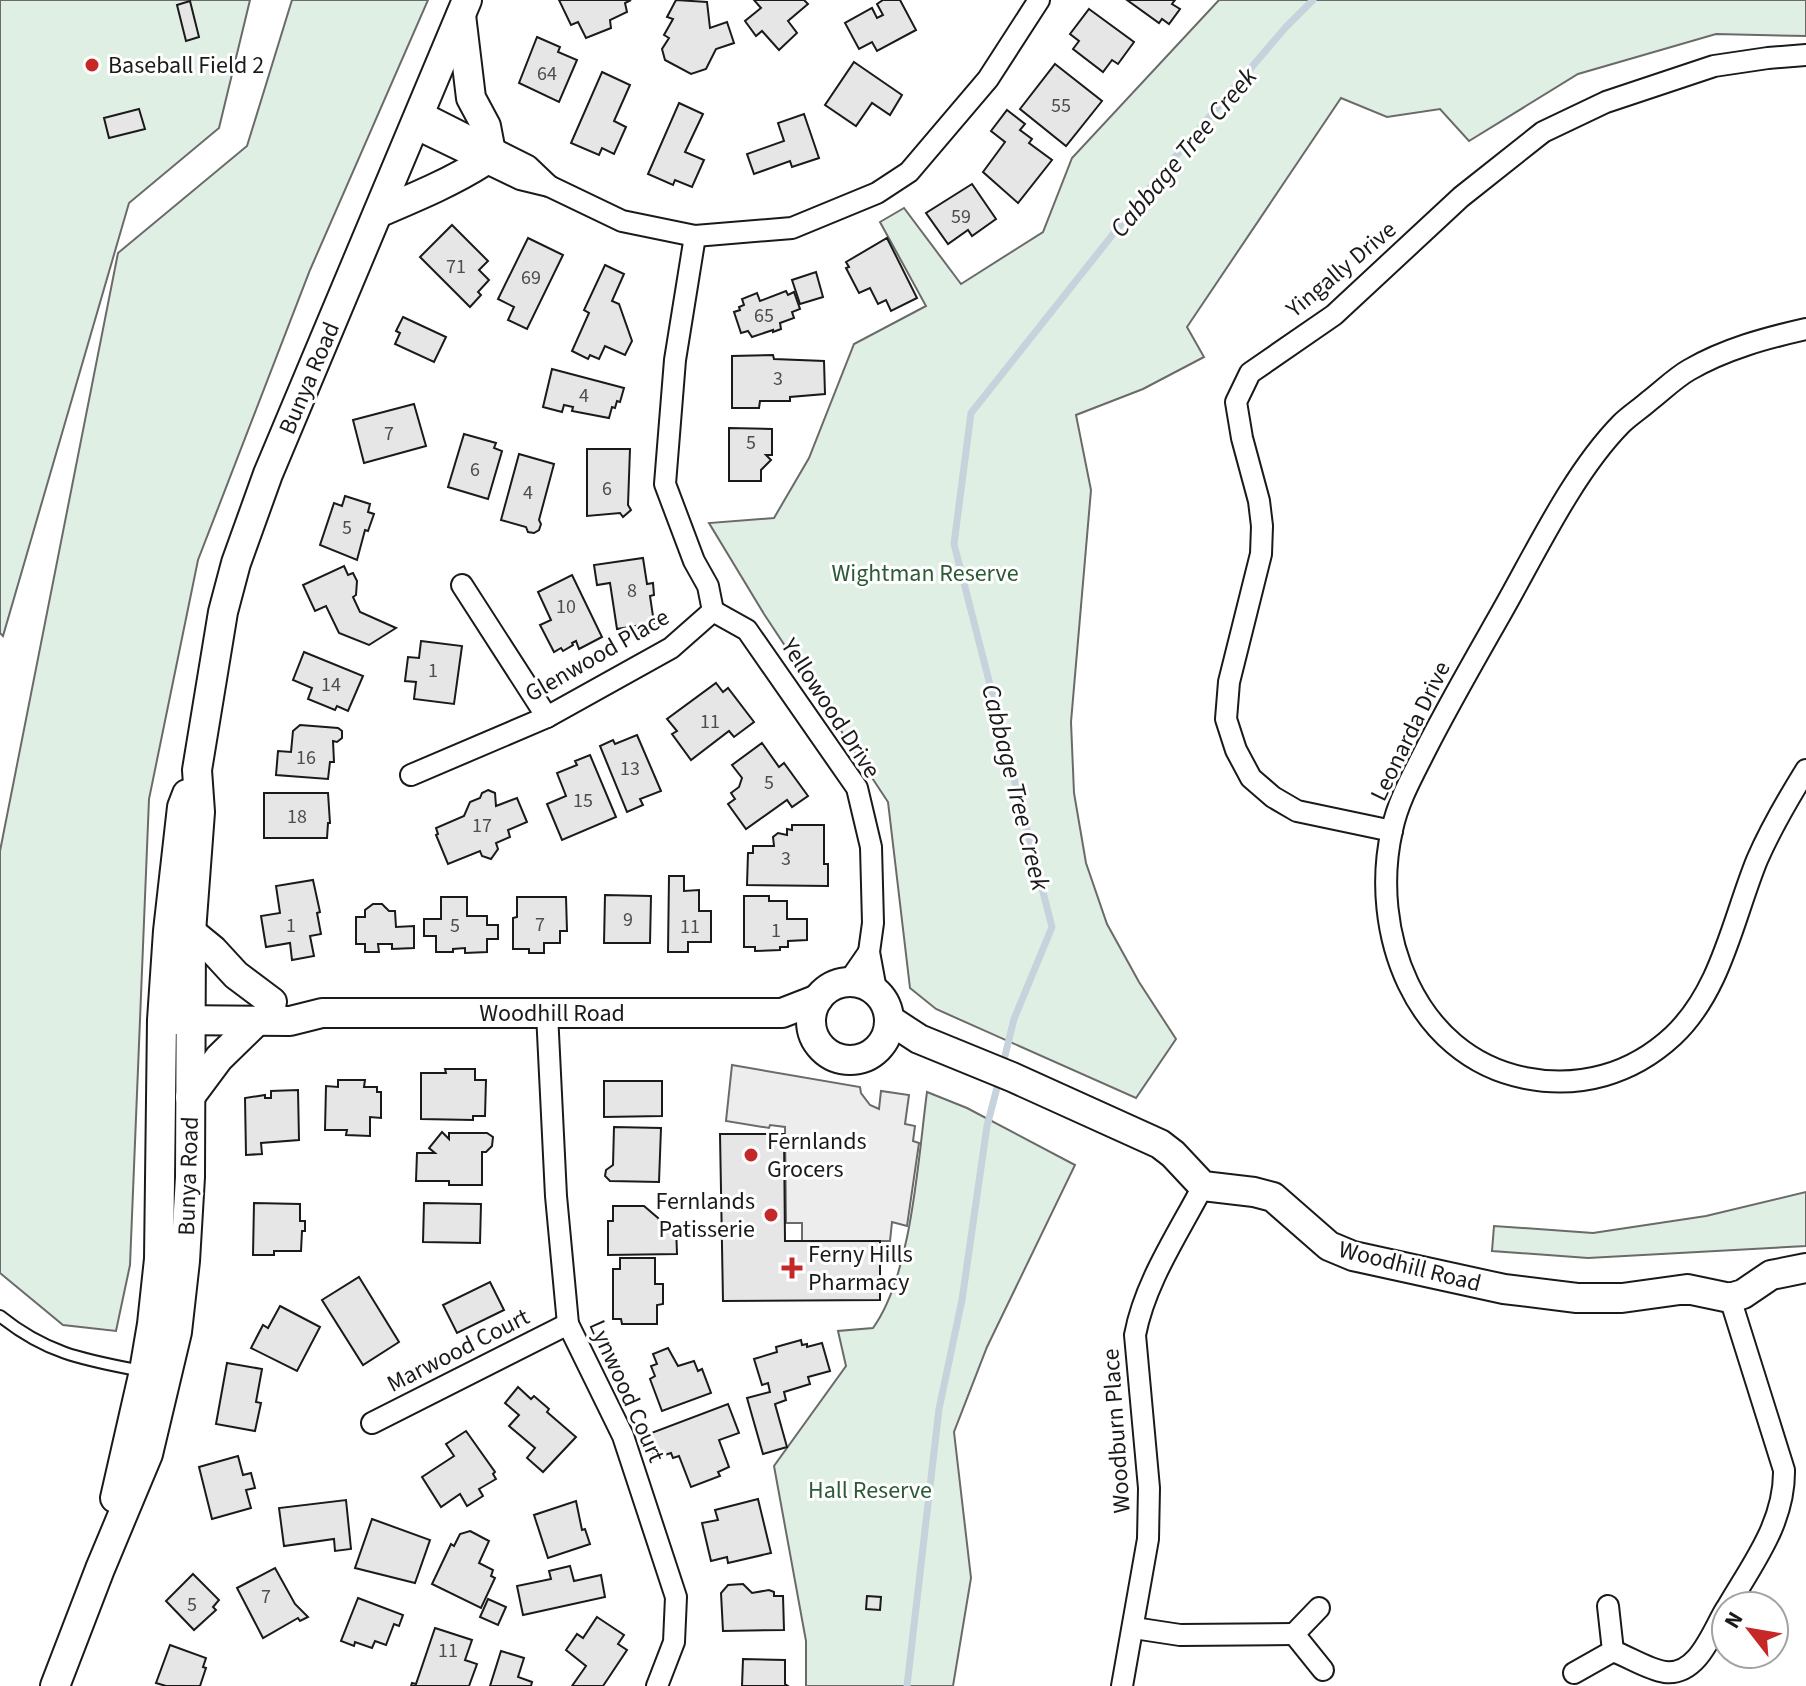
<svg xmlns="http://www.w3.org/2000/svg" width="1806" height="1686" font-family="'Source Sans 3',sans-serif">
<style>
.green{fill:#e0efe3;stroke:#6a6a6a;stroke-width:2}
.parking{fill:#ededed;stroke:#6a6a6a;stroke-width:2}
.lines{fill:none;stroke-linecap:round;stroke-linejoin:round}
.stream{stroke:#c6d2dc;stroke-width:7}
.building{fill:#e6e6e6;stroke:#1a1a1a;stroke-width:2}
.lane-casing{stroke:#1a1a1a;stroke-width:14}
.street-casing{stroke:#1a1a1a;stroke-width:24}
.secondary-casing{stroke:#1a1a1a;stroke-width:32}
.lane{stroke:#fff;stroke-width:10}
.street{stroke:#fff;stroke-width:20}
.secondary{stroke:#fff;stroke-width:28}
.poi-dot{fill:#c62828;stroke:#fff;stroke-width:3}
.labels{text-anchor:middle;stroke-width:6;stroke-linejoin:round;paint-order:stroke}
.number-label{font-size:20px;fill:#4d4d4d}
.poi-label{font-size:24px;fill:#1a1a1a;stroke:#fff;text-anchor:start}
.street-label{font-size:24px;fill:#1a1a1a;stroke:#fff}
.park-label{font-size:24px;fill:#2b5a34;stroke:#fff}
.water-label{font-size:26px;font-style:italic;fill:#1a1a1a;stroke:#fff}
</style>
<rect width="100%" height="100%" fill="#fff"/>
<!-- green -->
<g class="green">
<path d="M0,0h250l-31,128 -90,75 -126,433 -3,-3z"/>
<path d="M292,0h136l-118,270 -112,290 -49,239 -19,466 -14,66 -53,-6 -63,-52v-422l118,-598 129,-107z"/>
<path d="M1219,0h587v36l-90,-2 -138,40 -109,67 -29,-32 -53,8 -46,-19 -154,229 17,30 -61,32 -67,26 15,75 -20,232 3,71 12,70 21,61 32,58 37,57 -40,59 -200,-89 -26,-21 -22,-186 -124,-188 -55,-91 65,-5 35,-60 45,-114 72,-38 -46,-84 24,-14 57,76 82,-52 29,-74z"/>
<path d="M927,1092l40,16 108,57 -88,182 -33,85 17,146 -18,108h-147v-45l-32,-175 72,-100 -8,-35 35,-3c39,-54 45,-169 54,-236z"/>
<path d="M1806,1192v54l-218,12 -96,-7 2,-25 99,7 113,-17z"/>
</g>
<!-- parking -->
<path class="parking" d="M732,1065l128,22 1,6 9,12 9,4 2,-18 28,4 -4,29 10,2 -2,15 6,2 -12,83 -15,-4 -2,19h-88v-18h-16l-1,-96 -15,-2 -1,3 -43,-7z"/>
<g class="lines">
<!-- stream -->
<g class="stream">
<path d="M1002,1068l12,-49 38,-92 -98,-383 17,-131 193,-243 121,-142 28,-28"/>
<path d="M907,1686l32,-277 23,-109 25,-174 12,-46"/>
</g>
</g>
<!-- building -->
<g class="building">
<path d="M559,0h72l-6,3 2,9 -17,8 1,8 -25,10 -8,-16 -7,3z"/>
<path d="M676,0l31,2 3,26 17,-6 7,21 -18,6 -10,20 -15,5 -26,-14 -3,-11 7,-11 -5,-3 9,-16 -6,-2z"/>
<path d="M754,0h50l4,4 -20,17 9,12 -18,17 -17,-19 -6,5 -11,-15 16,-13z"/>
<path d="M883,0h17l16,30 -39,21 -5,-9 -13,7 -14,-26 27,-15 5,10 6,-3 -6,-11z"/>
<path d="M1127,0h48l-3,4 8,5 -11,15 -7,-5 -3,4z"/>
<path d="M190,1l9,36 -13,4 -9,-36z"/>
<path d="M1089,9l45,33 -16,22 -6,-4 -9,12 -30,-23 6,-8 -9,-7z"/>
<path d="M537,37l23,10 -2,5 19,8 -18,42 -40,-19z"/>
<path d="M854,62l48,33 -12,20 -18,-12 -16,23 -31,-21z"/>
<path d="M1055,64l47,37 -36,45 -46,-37z"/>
<path d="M602,72l28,13 -16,36 12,6 -12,27 -12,-6 -3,7 -28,-12z"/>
<path d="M679,103l24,11 -18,38 19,8 -12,27 -17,-7 -2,5 -25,-11z"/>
<path d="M139,109l6,20 -36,9 -5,-20z"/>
<path d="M1007,110l18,14 -5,6 12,9 -3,4 23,17 -34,43 -35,-31 22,-30 -14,-11z"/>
<path d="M804,114l15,44 -27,9 -2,-6 -36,13 -7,-20 37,-13 -6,-18z"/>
<path d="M972,184l24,35 -24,17 -4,-6 -20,14 -22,-31z"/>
<path d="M452,225l36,36 -9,9 10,10 -11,12 3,3 -11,12 -50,-50z"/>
<path d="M528,238l35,17 -36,74 -19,-9 6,-13 -16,-8z"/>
<path d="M887,238l30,60 -26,13 -5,-11 -8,4 -8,-16 -11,5 -13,-25 3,-1 -3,-5z"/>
<path d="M605,265l19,9 -12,27 7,3 13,37 -7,14 -20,-9 -6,13 -9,-4 -2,4 -16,-8 17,-38 -5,-3z"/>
<path d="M816,272l7,25 -23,7 -8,-24z"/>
<path d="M786,291l2,4 6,-3 6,17 -8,3 2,6 -14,5 1,6 -8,3v-2l-21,7 -4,-6 -7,2 -7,-21 6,-2 -1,-3 5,-2 -2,-6 15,-6 3,8z"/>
<path d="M403,317l43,20 -12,25 -39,-18 5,-11 -4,-2z"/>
<path d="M773,355l1,4 50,2 1,33 -35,3v4h-30l-1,7h-27v-52z"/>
<path d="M552,369l72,19 -4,14 -3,-1 -2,7 -3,-1 -3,11 -37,-7 1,-4 -9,-2 -2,7 -19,-5z"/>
<path d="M414,404l12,42 -62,17 -11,-43z"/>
<path d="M729,428l43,1v26h-6l5,5 -10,10v11h-32z"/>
<path d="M464,434l32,9 -2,5 8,3 -14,48 -40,-12z"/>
<path d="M587,449h43l-2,56 3,5 -8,7 -3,-4 -33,3z"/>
<path d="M519,454l35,10 -15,56 2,4 -2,6 -5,3 -6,-1 -2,-5 -25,-7z"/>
<path d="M345,496l25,8 -2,8 6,2 -6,17 -3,-1 -8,30 -37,-15 14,-42 8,3z"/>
<path d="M643,558l4,26 6,-1 1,12 -4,1 4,27 -37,6 -7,-46 -13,2 -3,-20z"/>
<path d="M344,566l4,9 5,-2 4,8 -1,14 -3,2 7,15 36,16 -27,17 -30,-12 -13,-27 -11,5 -12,-26z"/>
<path d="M572,575l30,62 -23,12 -3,-8 -4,2 1,2 -10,6 -2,-3 -7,4 -14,-27 11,-5 -13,-28z"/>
<path d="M421,641l41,5 -8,58 -40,-5 2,-17 -11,-1 3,-24 11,1z"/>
<path d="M304,652l59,24 -15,35 -11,-5 -2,4 -27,-11 4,-11 -19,-8z"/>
<path d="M716,683l7,9 5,-4 26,34 -20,15 -5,-6 -38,29 -19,-26 5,-3 -10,-12z"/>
<path d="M300,725l38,3 4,3v7l-5,4 -4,-1 1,21h-4l-2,17 -52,-4 2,-24 13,1 2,-21z"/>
<path d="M637,735l24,56 -21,8 3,6 -16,7 -27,-66 13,-6 2,4z"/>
<path d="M762,743l17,24 5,-4 24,33 -16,11 -5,-7 -41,29 -18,-25 7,-5 -4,-6 8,-6 3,-9 -10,-13z"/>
<path d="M590,755l26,62 -54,23 -15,-36 19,-8 -9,-23 20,-8 -2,-4z"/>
<path d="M488,790l7,3 1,13 21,-8 10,24 -19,8 2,7 -14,6 2,6 -7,10 -9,-3 -2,-5 -32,13 -12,-29 2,-1 -2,-6 28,-12 6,-14 10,-4 2,-5z"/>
<path d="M264,793h64l2,30h-2l-1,15h-63z"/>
<path d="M792,825h32v39h4v22l-81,-1 1,-32h5v-7h21l-1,-9 5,-4 9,2v-6l5,1z"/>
<path d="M669,876h15v15l15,-1v21h12v31h-23v10h-20z"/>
<path d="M313,880l7,32 -3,1 4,21 -11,2 4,20 -22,4 -2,-17 -24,4 -5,-31 19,-3 -4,-27z"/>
<path d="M605,895l46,1 -1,47h-46z"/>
<path d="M744,896h25v5h18v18h20v21l-19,1v6h-8v3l-25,1v-4h-11z"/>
<path d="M441,897h26v19h20v9h11v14h-11v13l-22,1v-5l-12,1v3h-17v-16h-12v-17h17z"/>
<path d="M517,897h49l1,34h-7v12h-16v10h-15v-4h-16v-31l4,-1z"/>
<path d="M373,904h9l7,7h6l1,16 18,-1v22l-22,1v-5h-14l1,8h-14v-8h-9v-27h9v-7z"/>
<path d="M445,1069h30v11h11l-1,36h-12v4l-52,-1v-46h25z"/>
<path d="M338,1080h27l-1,7h13v5h4v26l-11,-1v19l-24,-1 1,-5h-22l1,-44 12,1z"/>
<path d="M604,1081h58v35l-58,1z"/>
<path d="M298,1090l1,50 -38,3 1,11 -16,1 -1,-57 20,-3v3h6v-7z"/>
<path d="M614,1127l47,1 -2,54 -49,-1 -5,-5 1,-6 7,-5z"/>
<path d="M442,1132l7,7v-6h38l6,4 -1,9 -6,6h-4v33h-33v-4h-33l1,-28h18l-6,-5z"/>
<path d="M720,1134h64l1,107h95v59l-157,1z"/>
<path d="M254,1203l46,1v17h5v10h-3l-1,20h-27v4h-21z"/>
<path d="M424,1203l57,1 -1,39 -57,-1z"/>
<path d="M613,1206h31l14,12 5,8h13l1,28 -69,1v-34h5z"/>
<path d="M620,1258h35v26h8v20l-6,1v19h-35l-1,-5h-8v-50h7z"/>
<path d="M359,1277l40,65 -36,23 -41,-65z"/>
<path d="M490,1282l14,28 -47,23 -14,-28z"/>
<path d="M280,1306l40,21 -23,44 -46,-23 12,-23 5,3z"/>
<path d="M801,1340l1,5 5,-1v3l15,-4 8,28 -22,6 2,7 -26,8 2,8 -11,4 12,43 -24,7 -16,-56 23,-6 -2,-9 -6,2 -8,-26 23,-7 -1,-5z"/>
<path d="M668,1348l10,18 16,-5 4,10 4,-2 9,24 -49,18 -12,-32 5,-3 -4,-10 6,-2 -4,-10z"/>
<path d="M227,1363l35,6 -6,33 5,1 -6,28 -39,-7z"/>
<path d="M518,1387l13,12 3,-3 15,13 -2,3 29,25 -33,35 -16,-14 8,-10 -26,-22 10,-11 -14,-12z"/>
<path d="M728,1404l11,29 -20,7 10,27 -11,5 2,4 -29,11 -12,-31 -6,2 -2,-5 -16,5 -9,-23z"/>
<path d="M466,1431l29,41 -2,2 3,5 -17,10 4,7 -16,10 -7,-12 -19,13 -19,-30 32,-21 -8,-12z"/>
<path d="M238,1456l5,19 8,-2 4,15 -9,2 5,18 -39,11 -13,-52z"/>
<path d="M758,1499l13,54 -43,10 -1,-6 -16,4 -9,-38 16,-3 -3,-10z"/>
<path d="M346,1500l5,49 -16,2 -1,-12 -50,7 -5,-38z"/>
<path d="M576,1501l6,29 3,-1 5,15 -42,14 -14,-43z"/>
<path d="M372,1519l58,21 -15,43 -60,-15z"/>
<path d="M470,1531l19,10 -10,22 14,7 -2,6 4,2 -14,30 -49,-24 19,-40 3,2 6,-12z"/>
<path d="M570,1566l4,15 27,-6 4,22 -82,18 -6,-29 34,-7 -2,-8z"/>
<path d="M275,1568l20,36 13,13 -8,4 -2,-3 -35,20 -26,-50z"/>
<path d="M193,1574l26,26 -6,7 3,3 -22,20 -28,-29z"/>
<path d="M743,1584l9,9 17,-3 5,2v4h9l1,34 -61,1 -2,-38 7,-8z"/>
<path d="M867,1596l14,1 -1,13 -14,-1z"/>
<path d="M358,1598l45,17 -4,11 -5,-2 -8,21 -11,-4 -3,7 -17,-6 -1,4 -13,-5z"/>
<path d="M488,1599l18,8 -8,18 -18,-8z"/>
<path d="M597,1617l27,18 -6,9 9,6 -24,36h-31l14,-20 -20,-16 11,-16 6,4z"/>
<path d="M435,1628l37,12 -7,20 12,4 -8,22h-58l1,-3 4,1z"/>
<path d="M170,1645l36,13 -3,9 3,1 -6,18h-34l-10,-3z"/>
<path d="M501,1651l23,7 -6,19 14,5 -1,4h-41z"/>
<path d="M743,1659l42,1v24l3,2h-46z"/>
</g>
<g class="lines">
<!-- lane casing -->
<g class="lane-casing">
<path id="lane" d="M0,1316c47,38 85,44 142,55"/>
</g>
<!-- street casing -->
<g class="street-casing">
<g id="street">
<path d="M421,112l107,54 21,20"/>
<path d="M414,128l106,51 29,7 73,35 73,15 97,-8 85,-35 32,-21 79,-93 51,-79"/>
<path d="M1806,329c-40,9 -81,20 -117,41 -14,8 -27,21 -40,31 -9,8 -20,15 -28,23 -49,50 -86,130 -121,191 -25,44 -51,89 -74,134 -13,26 -28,52 -34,81 -23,101 22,226 133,248 55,11 107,-4 148,-42 48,-45 60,-117 84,-176 14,-32 31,-61 49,-90"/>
<path d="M462,585l85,132"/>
<path d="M713,611l34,19 110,158 14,59 2,76 -4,29 7,38"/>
<path d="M411,775l136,-58 124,-69 42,-37 -5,-25 -14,-25 -29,-77 10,-124 20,-124"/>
<path d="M1392,831l-95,-20 -24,-14 -22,-19 -15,-28 -10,-31 3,-37 32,-128 1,-28 -3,-25 -17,-63 -6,-36 14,-29 84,-58 127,-118 82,-65 63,-30 108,-36 54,-8 38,-3"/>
<path d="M849,981l20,-29"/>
<path d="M547,1013l9,183 12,128 55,112 53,161 -2,45 -17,44"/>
<path d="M372,1423l196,-99"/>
<path d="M1728,1606c25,-43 57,-84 56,-136l-54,-172"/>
<path d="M1319,1608l-25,26 29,36"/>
<path d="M1134,1628l46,7 114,-1"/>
<path d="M1613,1651c16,6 36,19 52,21 33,4 47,-40 61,-63"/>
<path d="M1574,1673l39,-22 -5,-45"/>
<path d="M1122,1686l26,-147 1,-51 -14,-153c10,-53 43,-101 68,-149"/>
</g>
</g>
<!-- secondary casing -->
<g class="secondary-casing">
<g id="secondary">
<path d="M461,15l10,83 15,28 4,21"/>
<path d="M378,213c35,-15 72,-30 105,-51"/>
<path d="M191,932l22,18 23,25 36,27"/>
<circle cx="850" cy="1021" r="39"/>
<path d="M174,1020l116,1 32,-8h460l36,-14"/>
<path d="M890,1020l29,19 93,38 148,67 13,10 30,32 51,6 19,5 56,49 24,10 151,33 73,9h45l65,-9 43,9 13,-4 28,-19 35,-7"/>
<path d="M190,1097l29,-39 38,-37"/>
<path d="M115,1498l29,-127 8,-47 7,-65 3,-239 6,-89 14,-124 5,-13"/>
<path d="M55,1686l45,-117 48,-115 29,-122 8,-71 5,-84 1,-245 9,-120 -3,-42 26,-158 13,-49 32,-89 199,-474"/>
</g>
</g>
<!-- lane -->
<use href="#lane" class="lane"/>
<!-- street -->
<use href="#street" class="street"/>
<!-- secondary -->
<use href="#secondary" class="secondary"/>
</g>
<!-- markers -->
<g class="poi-dot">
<circle cx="92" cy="65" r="8"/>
<circle cx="751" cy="1155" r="8"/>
<circle cx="771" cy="1215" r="8"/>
<path d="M788 1256h8v8h8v8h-8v8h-8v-8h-8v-8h8z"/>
</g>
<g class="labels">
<!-- number labels -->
<g class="number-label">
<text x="547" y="80">64</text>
<text x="1061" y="112">55</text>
<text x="961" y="223">59</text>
<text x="456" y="273">71</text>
<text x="531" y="284">69</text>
<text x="764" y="322">65</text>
<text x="778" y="385">3</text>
<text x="584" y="402">4</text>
<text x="389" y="440">7</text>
<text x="751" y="449">5</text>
<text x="475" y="476">6</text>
<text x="607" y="495">6</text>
<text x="528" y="499">4</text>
<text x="347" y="534">5</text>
<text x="632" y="597">8</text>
<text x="566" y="613">10</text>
<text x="433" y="677">1</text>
<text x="331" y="691">14</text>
<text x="710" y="728">11</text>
<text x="306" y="764">16</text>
<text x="630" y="775">13</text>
<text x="769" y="789">5</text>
<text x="583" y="807">15</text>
<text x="297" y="823">18</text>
<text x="482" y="832">17</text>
<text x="786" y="865">3</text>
<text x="628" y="926">9</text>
<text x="540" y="931">7</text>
<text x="291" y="932">1</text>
<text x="455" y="932">5</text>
<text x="690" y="933">11</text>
<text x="776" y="937">1</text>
<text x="266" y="1603">7</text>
<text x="192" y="1611">5</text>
<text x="448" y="1657">11</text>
</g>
<!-- poi labels -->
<g class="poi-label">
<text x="108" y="73">Baseball Field 2</text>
<text x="767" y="1149">Fernlands<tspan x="767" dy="28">Grocers</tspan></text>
<text x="755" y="1209" text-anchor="end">Fernlands<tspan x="755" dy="28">Patisserie</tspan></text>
<text x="808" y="1262">Ferny Hills<tspan x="808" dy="28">Pharmacy</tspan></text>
</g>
<!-- street labels -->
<g class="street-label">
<text transform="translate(1341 269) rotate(-40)" y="8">Yingally Drive</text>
<text transform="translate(309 378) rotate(-67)" y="8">Bunya Road</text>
<text transform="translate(597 655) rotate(-30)" y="8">Glenwood Place</text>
<text transform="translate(831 708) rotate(57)" y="8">Yellowood Drive</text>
<text transform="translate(1410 731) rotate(-64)" y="8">Leonarda Drive</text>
<text x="552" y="1021">Woodhill Road</text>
<text transform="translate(188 1176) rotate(-88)" y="8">Bunya Road</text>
<text transform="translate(1410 1266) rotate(14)" y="8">Woodhill Road</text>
<text transform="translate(458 1350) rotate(-27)" y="8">Marwood Court</text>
<text transform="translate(627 1391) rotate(66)" y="8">Lynwood Court</text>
<text transform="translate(1116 1431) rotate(-94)" y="8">Woodburn Place</text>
</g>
<!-- park labels -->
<g class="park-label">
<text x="925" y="581">Wightman Reserve</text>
<text x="870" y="1498">Hall Reserve</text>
</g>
<!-- water labels -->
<g class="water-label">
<text transform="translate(1183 152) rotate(-50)" y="9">Cabbage Tree Creek</text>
<text transform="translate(1016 787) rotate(76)" y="9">Cabbage Tree Creek</text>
</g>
</g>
<!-- north arrow -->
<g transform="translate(1750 1630) rotate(301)"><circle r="38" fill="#ffffff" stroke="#a3a3a3" stroke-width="2"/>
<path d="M0-6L14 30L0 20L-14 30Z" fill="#c62828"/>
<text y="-12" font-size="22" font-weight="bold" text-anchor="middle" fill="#1a1a1a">N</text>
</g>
</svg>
